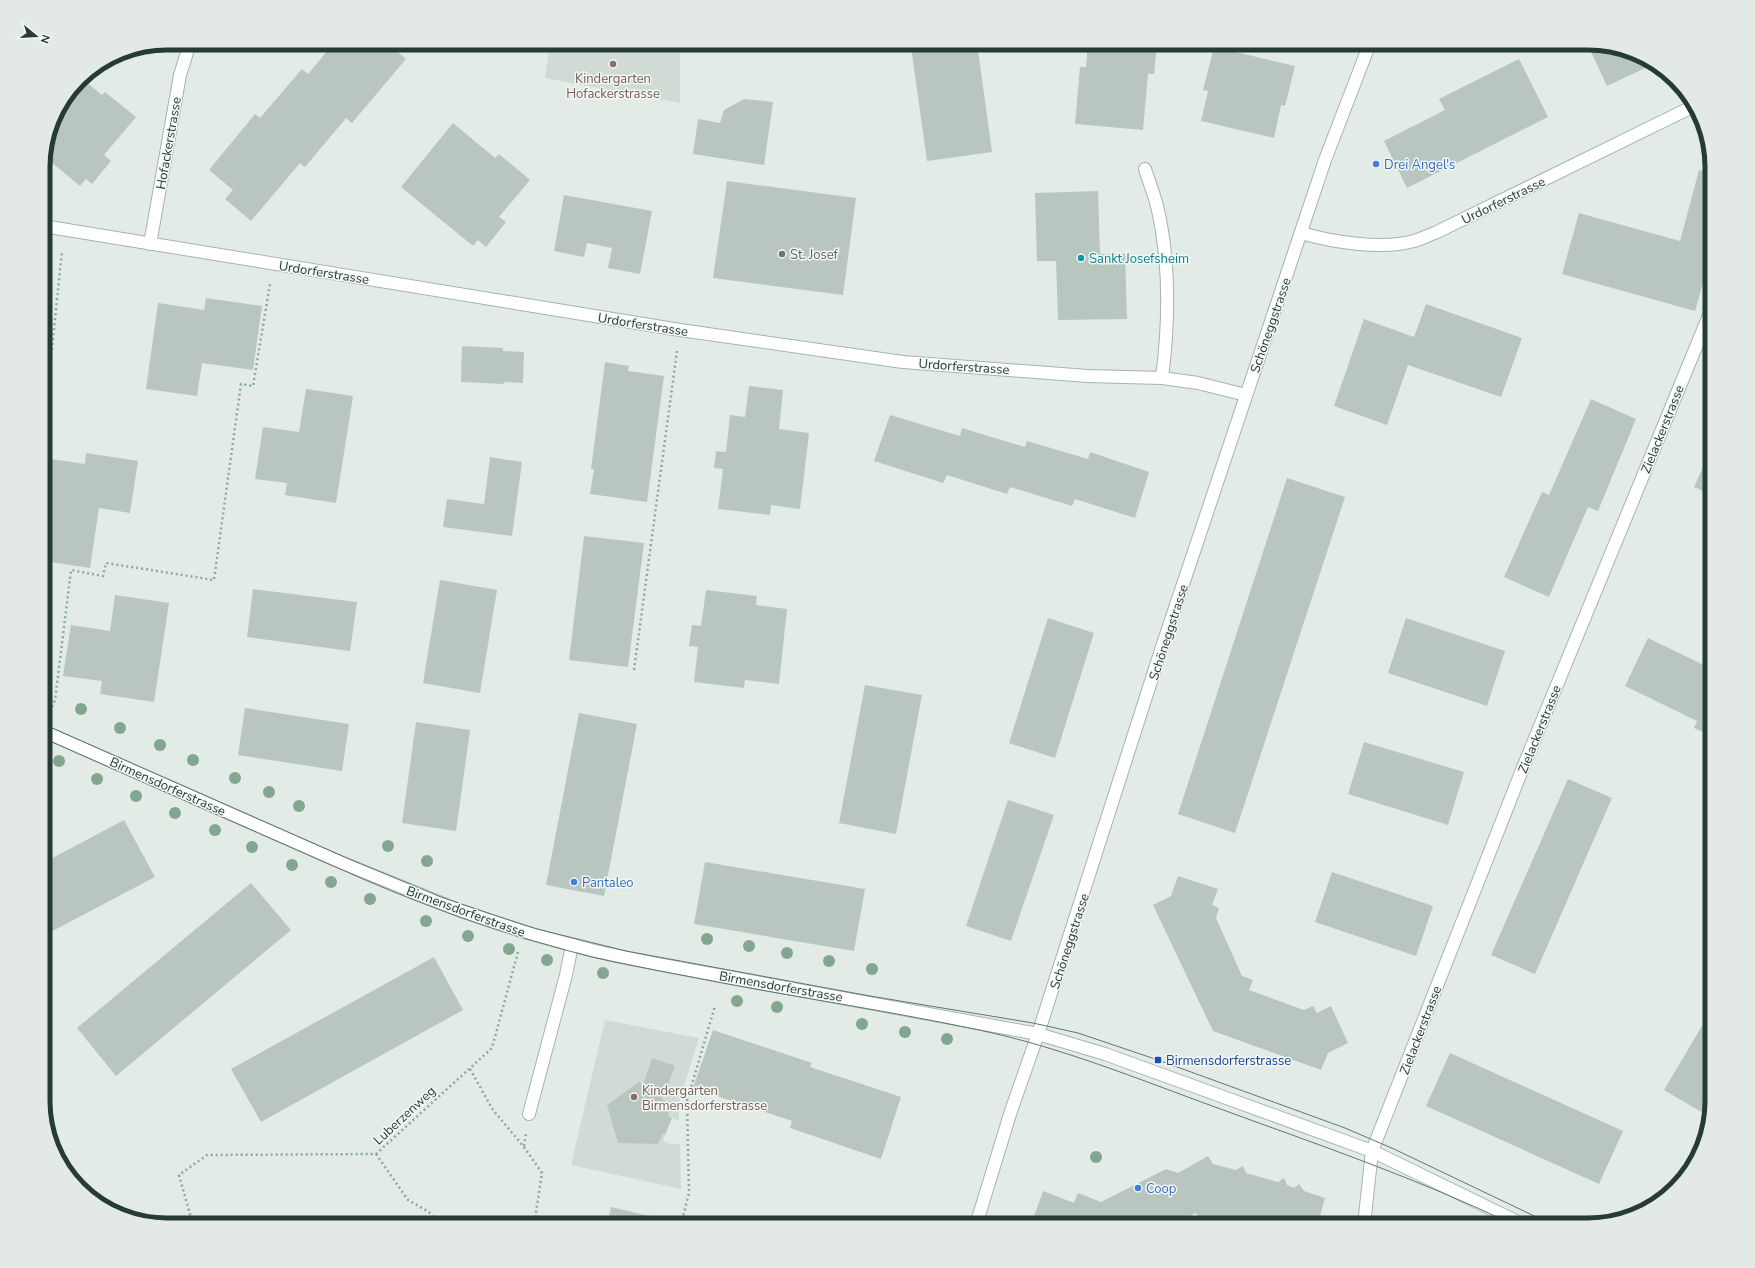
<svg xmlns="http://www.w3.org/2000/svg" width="1755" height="1268" font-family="'Nunito Sans',sans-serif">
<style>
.built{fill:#d1dbd6}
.building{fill:#b9c6c0}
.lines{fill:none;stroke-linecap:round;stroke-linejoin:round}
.service-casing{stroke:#a6b3ae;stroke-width:14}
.minor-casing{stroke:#a6b3ae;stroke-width:14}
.tertiary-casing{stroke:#a6b3ae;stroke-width:14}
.path{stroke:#87ab9f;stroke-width:2.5;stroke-dasharray:2 3;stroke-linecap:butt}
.service{stroke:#fff;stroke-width:12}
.minor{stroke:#fff;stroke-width:12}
.tertiary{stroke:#fff;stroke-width:12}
.tram{stroke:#5f766f;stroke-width:1}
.tree{fill:#82a690}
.education-dot{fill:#8d6e63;stroke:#f3f8f6;stroke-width:1.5}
.shop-dot{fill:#3f7fe0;stroke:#f3f8f6;stroke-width:1.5}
.worship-dot{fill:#6b7280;stroke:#f3f8f6;stroke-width:1.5}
.culture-dot{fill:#0f9aa8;stroke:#f3f8f6;stroke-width:1.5}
.transit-dot{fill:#1a4fb4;stroke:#f3f8f6;stroke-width:1.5}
.labels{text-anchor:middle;stroke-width:3;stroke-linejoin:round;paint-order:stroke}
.education-label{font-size:13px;fill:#785e54;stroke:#f3f8f6}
.street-label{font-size:13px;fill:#253b34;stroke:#f3f8f6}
.shop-label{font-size:13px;fill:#366cbe;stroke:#f3f8f6;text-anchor:start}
.worship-label{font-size:13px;fill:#5b616d;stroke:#f3f8f6;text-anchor:start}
.culture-label{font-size:13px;fill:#0d838f;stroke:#f3f8f6;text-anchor:start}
.transit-label{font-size:13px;fill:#164399;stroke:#f3f8f6;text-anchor:start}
.rim{fill:none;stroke:#253b34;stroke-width:5}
</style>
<rect width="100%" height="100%" fill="#e3ebe7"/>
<!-- built -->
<g class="built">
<path d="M509,43h171v60l-135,-25 4,-28z"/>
<path d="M605,1020l94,18 -16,51 -4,15v17l-7,-3 -9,23 7,3h10l1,45 -110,-24z"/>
</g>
<!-- building -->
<g class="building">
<path d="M334,43h38l3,2 1,-2h11l19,16 -54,64 -6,-5 -41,49 -5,-4 -49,58 -26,-22 8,-9 -24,-20 46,-56 5,4 42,-49 6,5z"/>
<path d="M633,43h31v6l-31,-5z"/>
<path d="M938,43h39l15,109 -65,9 -16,-114z"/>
<path d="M1088,43h69l-3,31h-6l-5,56 -68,-6 5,-57h6z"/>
<path d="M1587,43l41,6 26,15 -47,22z"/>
<path d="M1214,47l81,19 -10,40 -4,-1 -7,33 -73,-17 7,-30 -5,-1z"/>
<path d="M1519,59l29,58 -141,71 -23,-47 61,-31 -6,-11z"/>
<path d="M81,78l21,17 3,-3 31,25 -32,38 7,6 -19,23 -6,-5 -6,7 -36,-30 9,-37z"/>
<path d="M744,99l29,3 -9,63 -71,-11 5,-35 22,4 4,-13z"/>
<path d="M453,123l42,35 4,-4 31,26 -31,37 7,5 -20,25 -8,-7 -5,6 -72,-59z"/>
<path d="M1699,170l13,4v77l-17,60 -133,-37 17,-61 101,28z"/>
<path d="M727,181l129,17 -13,97 -130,-17z"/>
<path d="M1098,191l2,63h25l2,65 -69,1 -2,-59h-19l-2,-68z"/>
<path d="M564,195l88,16 -12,63 -32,-6 4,-20 -25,-5 -3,14 -30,-6z"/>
<path d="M206,298l56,8 -9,64 -51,-7 -5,33 -51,-7 12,-86 46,7z"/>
<path d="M1426,304l96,34 -21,59 -93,-32 -21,60 -53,-19 30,-87 50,18z"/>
<path d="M462,346l41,2v3l21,1 -1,31 -19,-1v2l-43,-2z"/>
<path d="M605,362l24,4 -1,5 36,5 -17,126 -57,-8 4,-25h-3z"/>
<path d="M749,386l34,4 -4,39 30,4 -9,76 -29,-4 -1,10 -52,-6 5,-40 -9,-1 2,-17 10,1 4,-37 15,2z"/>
<path d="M306,389l47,7 -17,107 -51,-8 2,-12 -32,-4 8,-52 36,5z"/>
<path d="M1591,399l45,20 -38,92 -10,-4 -39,90 -45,-20 38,-85 7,3z"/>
<path d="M890,415l70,21 2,-8 63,19 2,-6 61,18 2,-7 59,20 -14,46 -60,-19 -3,7 -62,-19 -3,7 -60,-19 -4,8 -69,-22z"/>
<path d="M1712,448v47l-18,-8z"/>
<path d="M86,453l52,8 -8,52 -31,-5 -9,60 -47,-7v-53l8,-49 34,5z"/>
<path d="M490,457l32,5 -10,74 -69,-9 4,-28 37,5z"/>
<path d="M1287,478l58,19 -110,336 -57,-19z"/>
<path d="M584,536l60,7 -16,124 -59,-7z"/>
<path d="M440,580l57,10 -17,103 -57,-10z"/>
<path d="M253,589l104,13 -7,49 -103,-14z"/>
<path d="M706,590l51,6 -1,9 31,4 -8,75 -34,-4 -1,8 -50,-6 4,-35 -9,-1 3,-21 9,1z"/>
<path d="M115,595l54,8 -15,99 -54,-8 2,-13 -39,-5 8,-51 39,6z"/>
<path d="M1048,618l46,15 -39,125 -46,-15z"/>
<path d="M1406,618l99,33 -18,55 -99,-33z"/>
<path d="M1648,638l64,31v67l-18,-8 3,-7 -72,-35z"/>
<path d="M865,685l57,10 -26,139 -57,-11z"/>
<path d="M245,708l104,16 -7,47 -104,-16z"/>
<path d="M579,713l58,11 -33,172 -58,-11z"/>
<path d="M416,722l54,8 -14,101 -54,-8z"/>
<path d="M1364,742l100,30 -16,53 -100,-31z"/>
<path d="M1568,779l44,19 -77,176 -44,-19z"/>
<path d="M1008,800l46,15 -43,126 -45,-15z"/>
<path d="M124,820l31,57 -112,59v-73z"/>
<path d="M705,862l160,27 -11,62 -160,-27z"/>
<path d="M1332,872l101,34 -17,50 -101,-34z"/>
<path d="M1178,876l40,13 -6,16 7,3 -3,10 26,58 11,4 -4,10 55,20 9,-4 4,7 14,-7 17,37 -20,10 -7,17 -108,-39 -60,-126 18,-9z"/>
<path d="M251,883l40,47 -175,146 -39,-48z"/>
<path d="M434,957l29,53 -202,112 -30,-53z"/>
<path d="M1712,1009v89l-9,15 -39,-23z"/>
<path d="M713,1030l99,33 -2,4 91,30 -20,62 -91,-31 2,-7 -99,-33z"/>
<path d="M1450,1053l173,78 -24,53 -173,-78z"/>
<path d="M652,1058l23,8 -10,27 -2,-2 -2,7 10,8 -3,10 4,2 -7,17 -3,-1 -4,10 -40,-1 -11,-38 32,-23 4,3z"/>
<path d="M1208,1156l5,8 23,6 7,-4 3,7 32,9 6,-4 3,7 7,3 5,-4 5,7 21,7 -5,18 4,9h-93l-18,-6 -10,6 -7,-12 -24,12h-141l12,-34 31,12 4,-10 23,9 65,-33 12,4z"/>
<path d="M611,1207l51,12 -2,6h-53z"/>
<path d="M849,1218l19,7h-22z"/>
</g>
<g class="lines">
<!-- service casing -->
<g class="service-casing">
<g id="service">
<path d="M1145,169c4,13 10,27 13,41 12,54 11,113 4,168"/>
<path d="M529,1114l37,-139 6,-30"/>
<path d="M1364,1225l8,-74"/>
</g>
</g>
<!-- minor casing -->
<g class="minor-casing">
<g id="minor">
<path d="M43,226l637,104 223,32 185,14 74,2 36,5 48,12"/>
<path d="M150,244l30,-169 10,-32"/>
<path d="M43,731l290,128 128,52 63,21 71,19 62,13 381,70 -27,77 -35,114"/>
<path d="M1372,1151l150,-381 190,-462"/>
</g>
</g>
<!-- tertiary casing -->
<g class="tertiary-casing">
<g id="tertiary">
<path d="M1370,43l-45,117 -164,490 -123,384 67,20 267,97 152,74"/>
<path d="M1301,233c31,9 81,17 113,8 7,-2 15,-6 23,-9l257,-126"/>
</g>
</g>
<!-- path -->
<g class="path">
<path d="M43,382l6,-5 13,-126"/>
<path d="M634,670l43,-319"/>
<path d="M52,707l3,-7 16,-130 32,6 3,-13 108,17 27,-196 12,2 17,-102"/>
<path d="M470,1069l23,41 31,37 18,26 -8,52"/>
<path d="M524,1146l2,-13"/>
<path d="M376,1154l32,46 21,12 10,13"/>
<path d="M193,1225l-14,-50 28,-20 169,-1 116,-106 26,-96"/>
<path d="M681,1225l8,-32 -2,-92 28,-95"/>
</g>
<!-- service -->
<use href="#service" class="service"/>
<!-- minor -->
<use href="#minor" class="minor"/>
<!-- tertiary -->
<use href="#tertiary" class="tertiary"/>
<!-- tram -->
<g class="tram">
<path d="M43,724l306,135 92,38 50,17 46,15 89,22 244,45 163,27 45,10 80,27 187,68 49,21 159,76"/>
<path d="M43,738l320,141c74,32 150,58 229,78 29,7 59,12 89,18 99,20 199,34 298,55 81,17 159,49 236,77 101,37 202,71 299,118"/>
</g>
</g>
<!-- trees -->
<g class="tree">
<circle cx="81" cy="709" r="6"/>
<circle cx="120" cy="728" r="6"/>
<circle cx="160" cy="745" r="6"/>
<circle cx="193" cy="760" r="6"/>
<circle cx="59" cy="761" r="6"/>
<circle cx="235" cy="778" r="6"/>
<circle cx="97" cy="779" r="6"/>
<circle cx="269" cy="792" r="6"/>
<circle cx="136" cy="796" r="6"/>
<circle cx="299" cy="806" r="6"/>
<circle cx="175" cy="813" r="6"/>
<circle cx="215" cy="830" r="6"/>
<circle cx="388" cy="846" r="6"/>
<circle cx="252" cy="847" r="6"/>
<circle cx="427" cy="861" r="6"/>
<circle cx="292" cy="865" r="6"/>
<circle cx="331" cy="882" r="6"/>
<circle cx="370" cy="899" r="6"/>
<circle cx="426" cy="921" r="6"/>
<circle cx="468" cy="936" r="6"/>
<circle cx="707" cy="939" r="6"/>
<circle cx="749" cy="946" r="6"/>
<circle cx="509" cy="949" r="6"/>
<circle cx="787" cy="953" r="6"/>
<circle cx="547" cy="960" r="6"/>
<circle cx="829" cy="961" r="6"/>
<circle cx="872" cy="969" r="6"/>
<circle cx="603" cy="973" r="6"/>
<circle cx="737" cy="1001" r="6"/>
<circle cx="777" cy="1007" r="6"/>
<circle cx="862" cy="1024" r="6"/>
<circle cx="905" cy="1032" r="6"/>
<circle cx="947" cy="1039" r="6"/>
<circle cx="1096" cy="1157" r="6"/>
</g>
<!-- markers -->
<g class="education-dot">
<circle cx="613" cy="64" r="4"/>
<circle cx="634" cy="1097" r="4"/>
</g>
<g class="shop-dot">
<circle cx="1376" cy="164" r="4"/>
<circle cx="574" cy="882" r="4"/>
<circle cx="1138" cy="1188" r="4"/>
</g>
<circle class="worship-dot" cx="782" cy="254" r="4"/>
<circle class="culture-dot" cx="1081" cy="258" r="4"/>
<rect class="transit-dot" x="1154" y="1056" width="8" height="8" rx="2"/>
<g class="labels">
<!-- education labels -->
<g class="education-label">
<text x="613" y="83">Kindergarten<tspan x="613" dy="15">Hofackerstrasse</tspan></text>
<text x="642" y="1095" text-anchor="start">Kindergarten<tspan x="642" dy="15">Birmensdorferstrasse</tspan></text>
</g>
<!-- street labels -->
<g class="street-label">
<text transform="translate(168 143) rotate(-80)" y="5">Hofackerstrasse</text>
<text transform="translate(1503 200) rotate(-26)" y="5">Urdorferstrasse</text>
<text transform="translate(324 272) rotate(9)" y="5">Urdorferstrasse</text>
<text transform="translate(643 324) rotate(9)" y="5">Urdorferstrasse</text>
<text transform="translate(1270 325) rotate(-71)" y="5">Schöneggstrasse</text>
<text transform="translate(964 366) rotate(4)" y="5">Urdorferstrasse</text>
<text transform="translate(1662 429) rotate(-68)" y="5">Zielackerstrasse</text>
<text transform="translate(1168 632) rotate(-72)" y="5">Schöneggstrasse</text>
<text transform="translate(1539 729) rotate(-68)" y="5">Zielackerstrasse</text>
<text transform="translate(168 786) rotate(24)" y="5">Birmensdorferstrasse</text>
<text transform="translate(466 911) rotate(20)" y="5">Birmensdorferstrasse</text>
<text transform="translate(1069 941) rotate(-72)" y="5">Schöneggstrasse</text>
<text transform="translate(781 986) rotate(10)" y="5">Birmensdorferstrasse</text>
<text transform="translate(1420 1030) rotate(-69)" y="5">Zielackerstrasse</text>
<text transform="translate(404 1115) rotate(-43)" y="5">Luberzenweg</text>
</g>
<!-- shop labels -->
<g class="shop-label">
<text x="1384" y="169">Drei Angel's</text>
<text x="582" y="887">Pantaleo</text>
<text x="1146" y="1193">Coop</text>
</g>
<!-- worship labels -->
<g class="worship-label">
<text x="790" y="259">St. Josef</text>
</g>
<!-- culture labels -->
<g class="culture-label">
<text x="1089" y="263">Sankt Josefsheim</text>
</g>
<!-- transit labels -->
<g class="transit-label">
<text x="1166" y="1065">Birmensdorferstrasse</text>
</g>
</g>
<!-- crop -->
<path d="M0 0H1755V1268H0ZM167 50H1588A117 117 0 0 1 1705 167V1101A117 117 0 0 1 1588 1218H167A117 117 0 0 1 50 1101V167A117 117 0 0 1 167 50Z" fill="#e3e9e6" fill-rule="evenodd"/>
<path class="rim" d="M167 50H1588A117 117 0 0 1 1705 167V1101A117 117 0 0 1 1588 1218H167A117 117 0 0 1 50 1101V167A117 117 0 0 1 167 50Z"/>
<!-- north arrow -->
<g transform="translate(36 36) rotate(108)" stroke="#f3f8f6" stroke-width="3" paint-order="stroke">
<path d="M0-3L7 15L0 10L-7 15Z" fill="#253b34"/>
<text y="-6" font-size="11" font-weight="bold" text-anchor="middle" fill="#253b34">N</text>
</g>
</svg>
